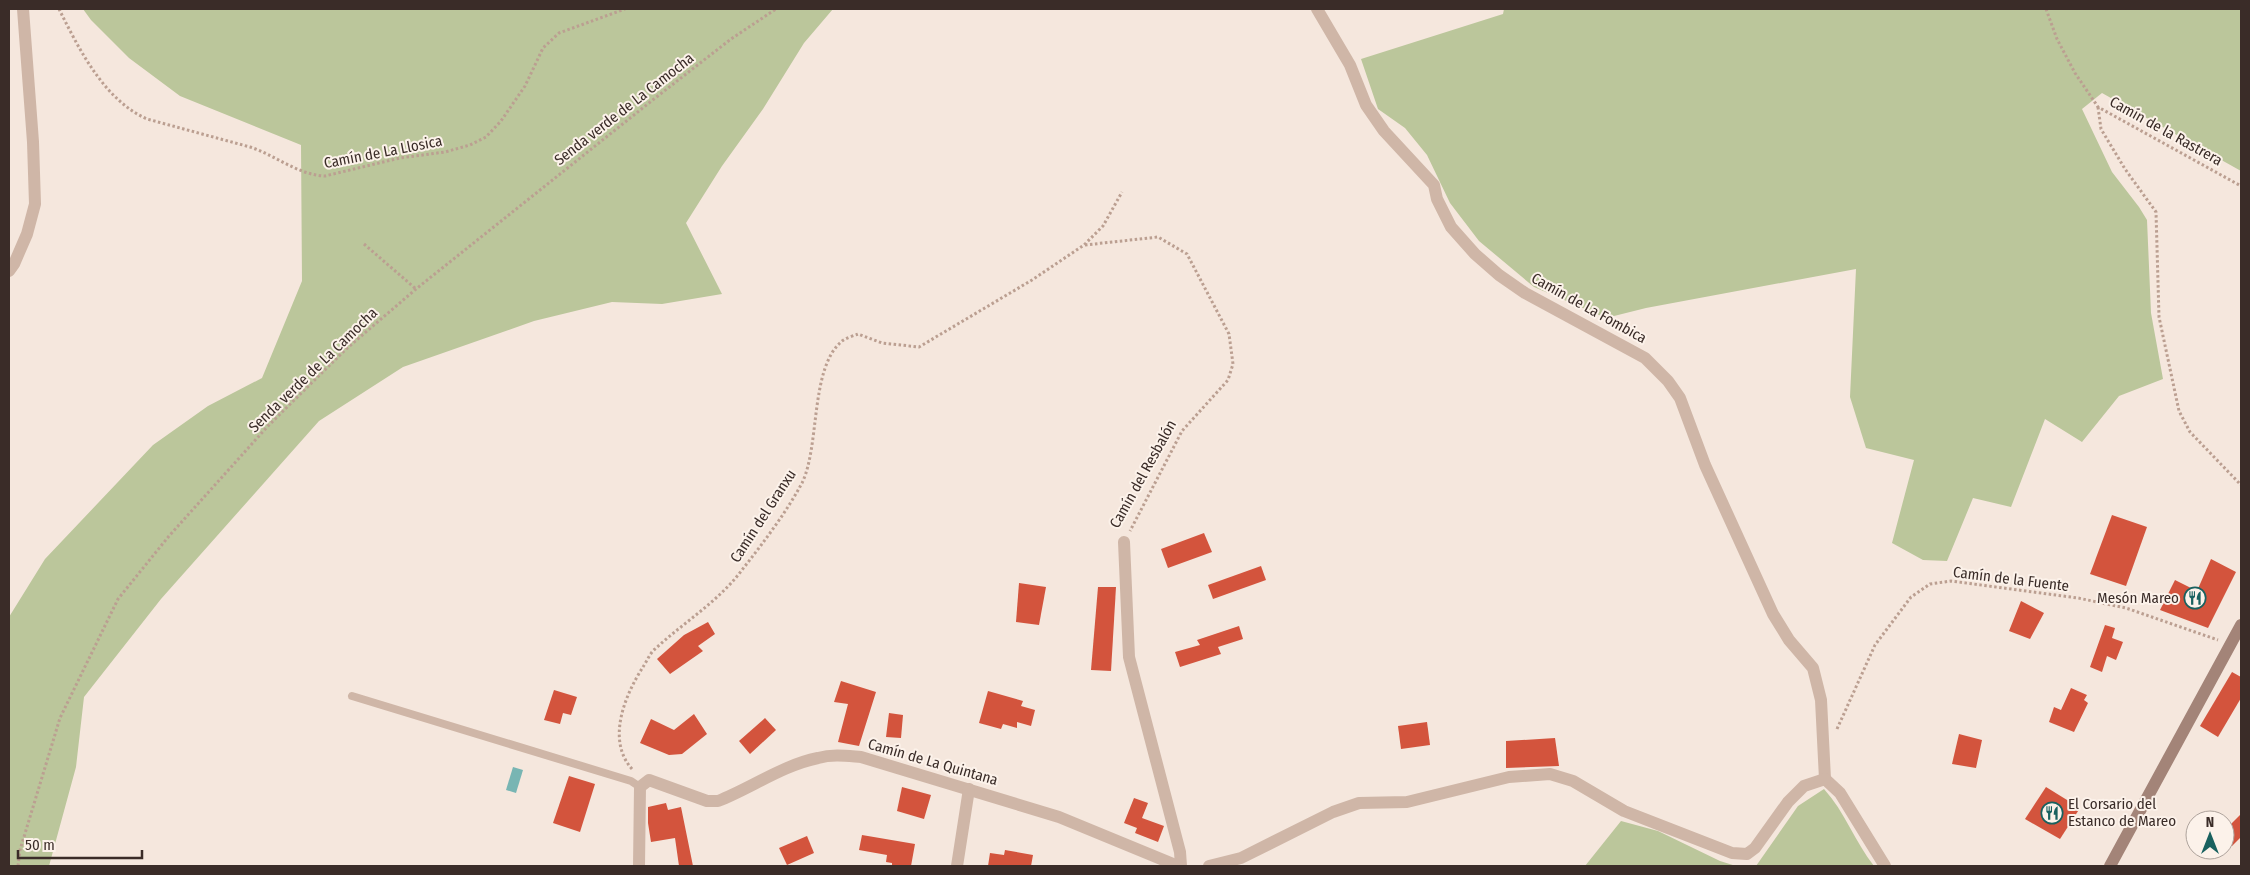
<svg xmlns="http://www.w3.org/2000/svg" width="2250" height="875" font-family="'Fira Sans Condensed',sans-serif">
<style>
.green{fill:#bbc69b}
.water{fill:#78b5b3}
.building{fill:#d3543d}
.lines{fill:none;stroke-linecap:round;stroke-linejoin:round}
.path{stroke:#bb9f91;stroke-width:3;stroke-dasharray:2.5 2.5;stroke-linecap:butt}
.lane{stroke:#cfb6a7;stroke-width:8}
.street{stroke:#cfb6a7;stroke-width:12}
.secondary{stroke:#a38478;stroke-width:12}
.labels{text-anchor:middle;stroke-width:4;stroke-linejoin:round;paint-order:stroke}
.street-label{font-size:15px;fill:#3a2c28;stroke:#fcf2ea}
.poi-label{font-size:15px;fill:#3a2c28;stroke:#fcf2ea;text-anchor:end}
</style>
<rect width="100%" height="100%" fill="#f5e7dd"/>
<!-- green -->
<g class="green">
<path d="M83,9h750l-29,34 -41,66 -41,57 -36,57 36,71 -60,10 -50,-2 -78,19 -131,46 -84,54 -158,178 -77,98 -8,70 -27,99h-40v-249l36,-58 108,-114 55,-39 54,-28 40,-97 -1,-136 -121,-49 -51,-38 -38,-38z"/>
<path d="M1504,9h737v162l-139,-78 -20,16 30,63 27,35 8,13 4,93 12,66 -44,17 -37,46 -37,-23 -34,88 -38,-9 -26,63 -24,-1 -31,-17 22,-83 -48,-12 -16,-51 6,-128 -210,39 -40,10 -72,-31 -55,-46 -29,-38 -23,-48 -22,-27 -27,-19 -17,-50 142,-45z"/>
<path d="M1824,789c21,23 31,53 50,77h-118l42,-60z"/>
<path d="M1621,821l37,10 62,30 16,5h-151z"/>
</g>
<!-- water -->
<path class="water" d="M513,767l10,3 -7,23 -10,-3z"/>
<!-- building -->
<g class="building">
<path d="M2112,515l35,12 -21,59 -36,-12z"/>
<path d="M1204,533l8,19 -44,16 -7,-19z"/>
<path d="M2211,559l25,13 -28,56 -48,-18 15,-30 22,11z"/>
<path d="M1261,566l5,14 -53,19 -5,-14z"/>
<path d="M1019,583l27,4 -7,38 -23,-3z"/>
<path d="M1098,587h18l-5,84 -20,-1z"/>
<path d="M2021,601l23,12 -14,26 -21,-8z"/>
<path d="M708,622l7,12 -17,12 5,5 -33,23 -13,-15 27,-24z"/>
<path d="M2105,625l10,3 -3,10 11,4 -7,18 -9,-4 -5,16 -12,-5z"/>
<path d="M1239,626l4,13 -25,8 3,7 -41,13 -5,-15 25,-7 -3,-5z"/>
<path d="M2232,672l9,5v21l-23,39 -18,-11z"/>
<path d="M841,681l35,11 -17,54 -21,-4 10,-38 -14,-2z"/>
<path d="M2071,688l16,7 -3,5 4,3 -14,29 -25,-10 5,-15 7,3z"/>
<path d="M554,690l23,7 -6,18 -8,-2 -3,11 -16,-4z"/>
<path d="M988,691l35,10 -2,5 14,4 -4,16 -14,-4v6l-14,-4 -2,5 -22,-6z"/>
<path d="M889,713l14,2 -2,23 -15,-1z"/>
<path d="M694,714l13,20 -25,20 -13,1 -29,-12 11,-24 23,11z"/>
<path d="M765,718l11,12 -26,24 -11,-13z"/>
<path d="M1427,722l3,23 -29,4 -3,-23z"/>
<path d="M1959,734l23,6 -6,28 -24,-4z"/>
<path d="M1555,738l4,28 -53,2v-27z"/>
<path d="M569,776l26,8 -15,48 -27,-9z"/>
<path d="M902,787l29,8 -7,24 -27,-8z"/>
<path d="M2046,787l34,21 -20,31 -35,-20z"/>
<path d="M1134,798l14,5 -6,15 22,8 -6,16 -23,-9 2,-5 -13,-5z"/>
<path d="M666,803l2,7 13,-3 12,59h-14l-4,-28 -24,4 -3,-19v-16z"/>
<path d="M2241,814v23l-9,9 -7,-7v-9z"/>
<path d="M862,835l53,9 -4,22h-19v-3l-6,-1 1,-7 -28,-5z"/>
<path d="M807,836l7,17 -27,12 -8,-17z"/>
<path d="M1005,850l28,5 -2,11h-43l2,-13 14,2z"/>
</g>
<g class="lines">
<!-- path -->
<g class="path">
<path d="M59,9c20,40 45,91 88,110l103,28c25,8 48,28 75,29l75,-18 45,-6 25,-7 16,-8 15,-16 24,-35 18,-38 16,-15 66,-24"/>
<path d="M2046,9l11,30 18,34 23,34 143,79"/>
<path d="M2098,107l3,22 24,40 31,43 3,105 20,94 11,21 51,53"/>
<path d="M364,244l52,45"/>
<path d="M1085,245l73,-8 29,17 42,80 4,30 -5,16 -46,51 -52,100"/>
<path d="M1837,729l38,-84 36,-48 19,-13 21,-3 127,17 48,10 92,32"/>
<path d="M632,769c-26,-29 -7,-74 11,-102 4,-6 7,-14 12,-18 29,-27 63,-47 87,-79 21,-27 44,-57 60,-87 18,-37 8,-114 39,-141 4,-4 12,-6 17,-8l24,9 37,4 113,-67 52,-35 19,-19 19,-34"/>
<path d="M18,866l2,-16 40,-132 58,-119 51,-63 99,-110 77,-76 71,-61 238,-190 77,-60 45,-30"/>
</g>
<!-- lane -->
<path class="lane" d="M352,696l279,85 9,6"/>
<!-- street -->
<g class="street">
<path d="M1317,9l33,56 16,40 18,26 50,54 3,14 14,28 24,27 24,21 26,18 120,65 23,23 12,17 25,67 68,149 16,26 24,28 8,32 4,79"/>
<path d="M9,271l5,-7 13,-30 8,-30 -2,-62 -10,-133"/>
<path d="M1124,542l5,115 51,195 1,14"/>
<path d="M1825,779l15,14 45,73"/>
<path d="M639,866l1,-79 9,-7 58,21h11c33,-13 65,-36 100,-43 15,-4 29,-2 43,-1l198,60 119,49"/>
<path d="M957,866l12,-77"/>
<path d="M1209,866l32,-8 92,-46 26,-9 48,-1 102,-25 41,-3 23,7 51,30 108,42 15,1 8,-6 33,-46 16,-16 21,-7"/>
</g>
<!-- secondary -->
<path class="secondary" d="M2110,866l131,-241"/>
</g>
<!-- icons -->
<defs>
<g id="restaurant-ring" transform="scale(1.125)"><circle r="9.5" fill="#fcf2ea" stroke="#19615f" stroke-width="1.5"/><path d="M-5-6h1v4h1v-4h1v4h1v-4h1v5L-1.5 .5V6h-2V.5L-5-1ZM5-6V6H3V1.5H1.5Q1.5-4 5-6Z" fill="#19615f"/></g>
</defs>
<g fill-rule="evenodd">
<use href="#restaurant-ring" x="2195" y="598"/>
<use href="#restaurant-ring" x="2052" y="813"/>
</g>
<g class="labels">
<!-- street labels -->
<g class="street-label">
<text transform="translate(624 109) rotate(-38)" y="5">Senda verde de La Camocha</text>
<text transform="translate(2166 131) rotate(29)" y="5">Camín de la Rastrera</text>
<text transform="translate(383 152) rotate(-11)" y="5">Camín de La Llosica</text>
<text transform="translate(1589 308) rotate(29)" y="5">Camín de La Fombica</text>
<text transform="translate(313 370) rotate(-44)" y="5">Senda verde de La Camocha</text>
<text transform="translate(1143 474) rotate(-61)" y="5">Camín del Resbalón</text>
<text transform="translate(763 516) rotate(-57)" y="5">Camín del Granxu</text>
<text transform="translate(2011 579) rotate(7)" y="5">Camín de la Fuente</text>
<text transform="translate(933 762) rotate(16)" y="5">Camín de La Quintana</text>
</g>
<!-- poi labels -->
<g class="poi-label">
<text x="2179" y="603">Mesón Mareo</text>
<text x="2068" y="809" text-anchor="start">El Corsario del<tspan x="2068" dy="17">Estanco de Mareo</tspan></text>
</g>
</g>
<!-- border -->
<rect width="2250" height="875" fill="none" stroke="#3a2c28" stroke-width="20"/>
<!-- north arrow -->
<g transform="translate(2210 835)"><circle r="24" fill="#fcf2ea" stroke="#aea39c"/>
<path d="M0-4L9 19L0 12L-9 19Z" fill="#19615f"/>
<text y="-8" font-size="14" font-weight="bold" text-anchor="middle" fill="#3a2c28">N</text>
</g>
<!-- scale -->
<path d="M18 850v8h124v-8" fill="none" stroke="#3a2c28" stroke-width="2.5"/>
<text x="25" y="850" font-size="15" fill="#3a2c28" stroke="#fcf2ea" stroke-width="4" paint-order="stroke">50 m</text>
</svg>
